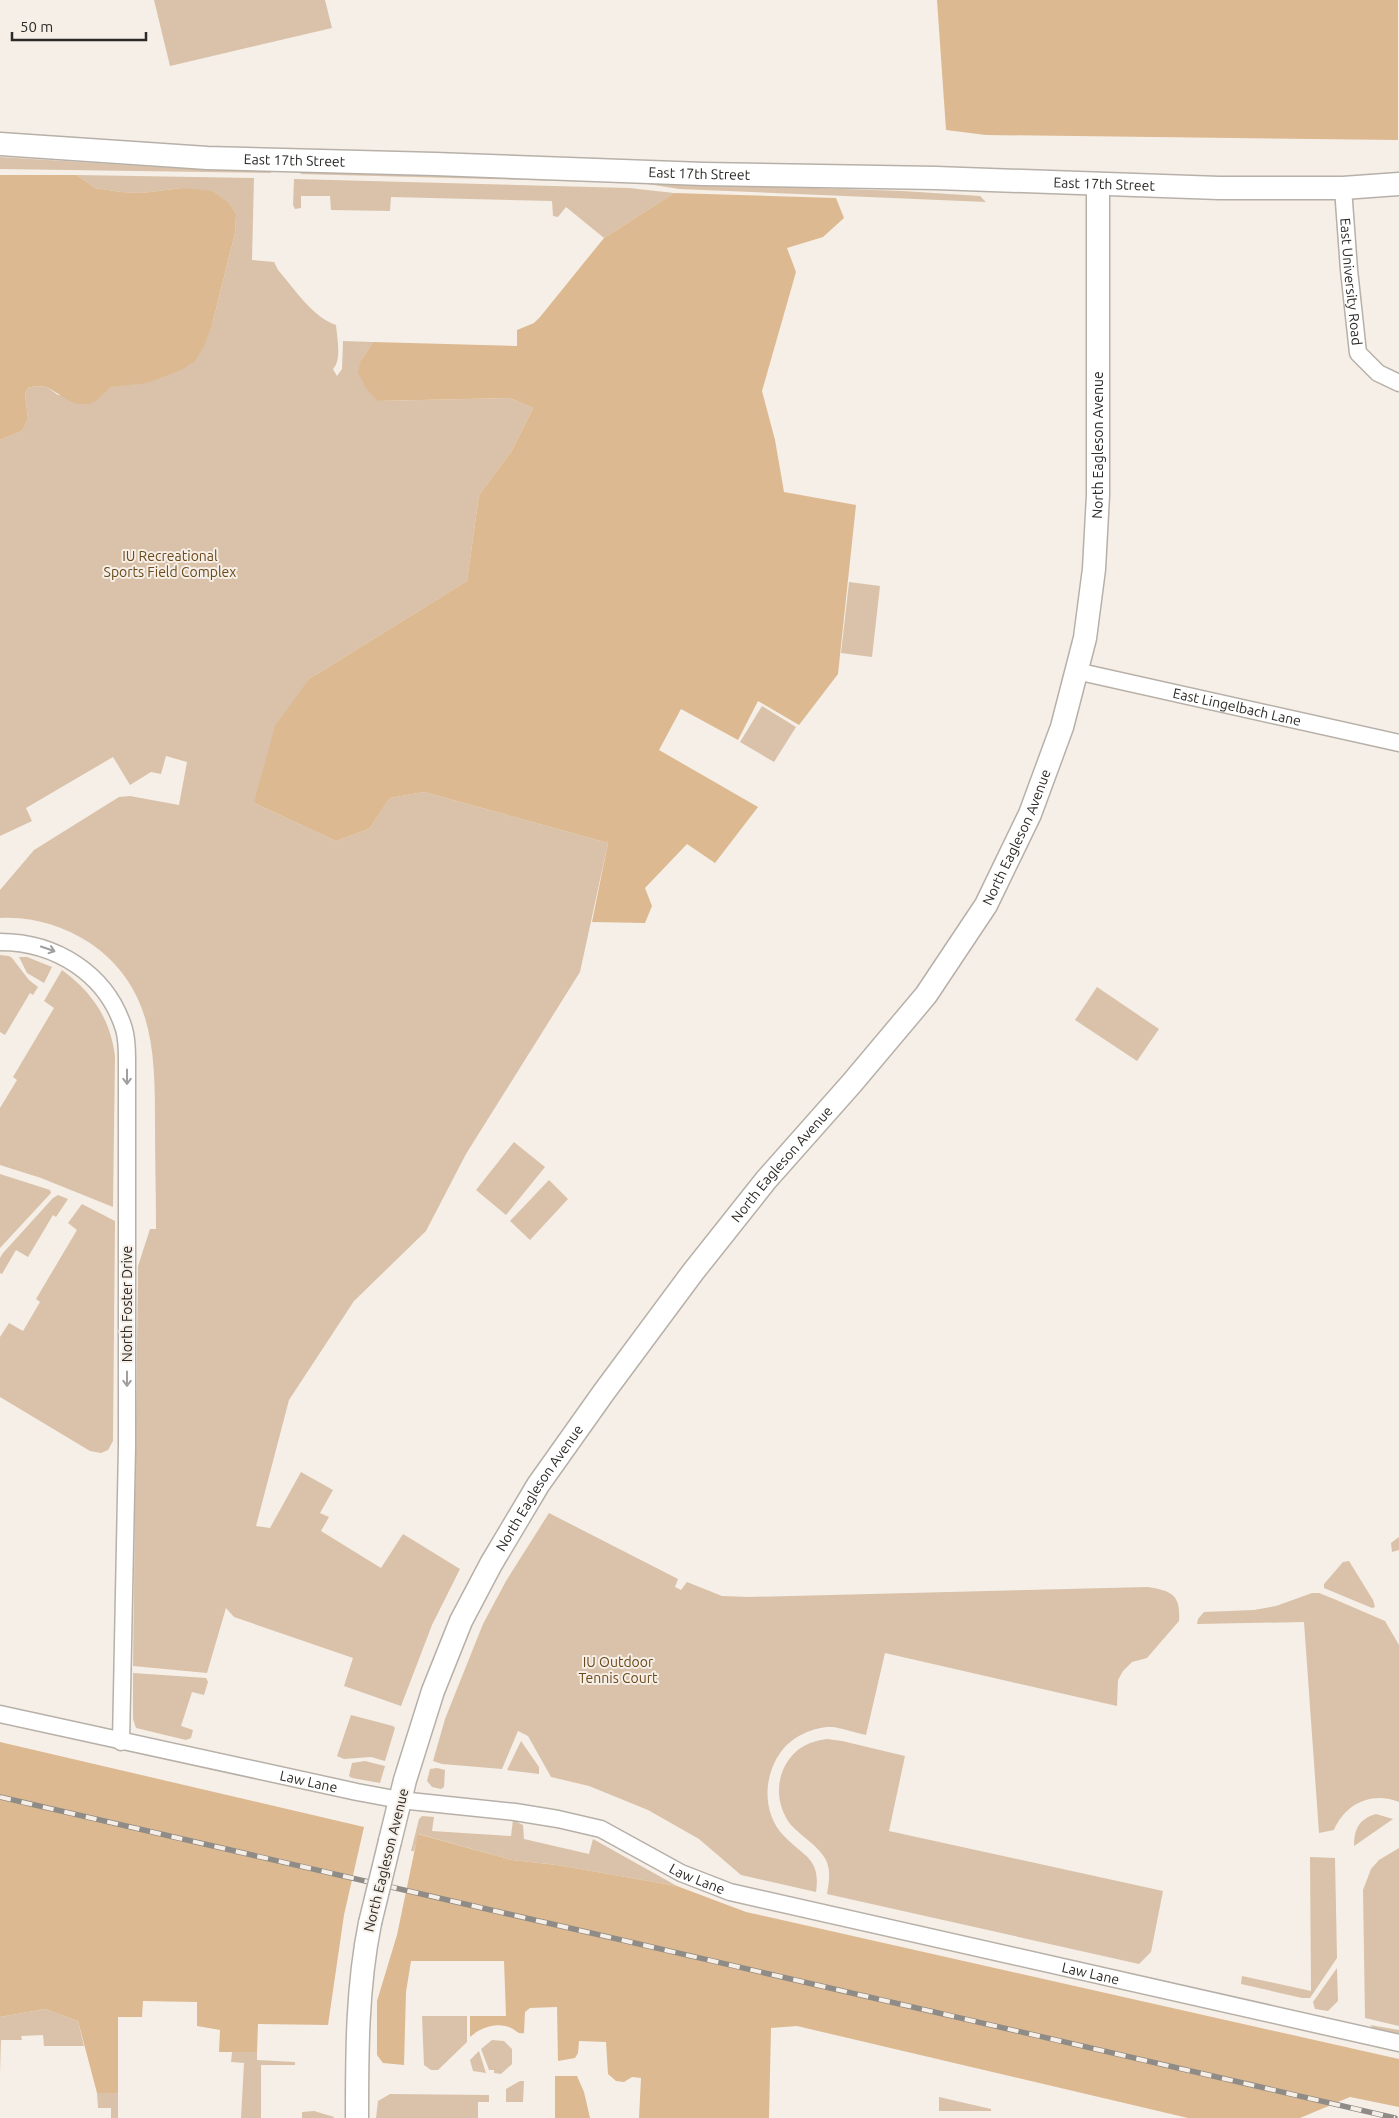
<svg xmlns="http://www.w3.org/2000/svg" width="1399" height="2118" font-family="Ubuntu,sans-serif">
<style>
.green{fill:#d9c2a9}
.forest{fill:#dcb991}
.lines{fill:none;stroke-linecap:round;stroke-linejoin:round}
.street-casing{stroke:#b7b0a8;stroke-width:19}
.secondary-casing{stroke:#b7b0a8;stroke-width:25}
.street{stroke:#fff;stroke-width:16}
.secondary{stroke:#fff;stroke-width:22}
.rail-casing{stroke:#8f8b86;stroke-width:5.5}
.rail{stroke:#f6efe7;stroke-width:4;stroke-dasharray:11;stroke-linecap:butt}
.secondary-bridge-casing{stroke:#b7b0a8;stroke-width:25;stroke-linecap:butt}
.secondary-bridge{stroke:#fff;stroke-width:22}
.oneway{stroke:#a09f9e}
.labels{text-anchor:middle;stroke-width:4;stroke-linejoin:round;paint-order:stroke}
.street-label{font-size:14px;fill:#2c2a27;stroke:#f6efe7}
.park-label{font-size:14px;fill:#6b481a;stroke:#f6efe7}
</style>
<rect width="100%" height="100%" fill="#f6efe7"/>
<!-- green -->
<g class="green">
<path d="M154,0h171l7,28 -162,38z"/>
<path d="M0,157l193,12h77l1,4 -271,-4z"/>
<path d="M308,171l595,20 77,5 6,6 -307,-13 -38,-6 -342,-9z"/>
<path d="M77,175l177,3 -2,82 22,2 4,8c16,18 34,47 58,55 1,13 6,35 -3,44l4,7 5,-7 1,-28 30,1 -12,18 16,41 133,-3 23,10 -22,44 -32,43 -12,86 -158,98 -55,124 82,38 33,-12 21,-31 34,-6 184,51 -28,129 -114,182 -40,77 -72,70 -65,99 -33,126 14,2 31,-56 32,18 -13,23 9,4 -8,14 60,37 22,-34 57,35 -28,56 -31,81 -57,-20 9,-28 -119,-41 -8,-9 -19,65 -74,-7 5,-400 12,-37h6c0,-34 -1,-69 -1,-103 0,-72 0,-138 -65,-183 -26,-17 -58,-27 -90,-25v-28l34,-40 85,-53 11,-1 49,9 8,-43 -21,-6 -5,18 -10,-2 -21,13 -17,-28 -87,51 6,13 -32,15v-396l22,-9 6,-12 -3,-25 3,-6 8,-2 11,1 11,8 45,-2 8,-6 13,-2 88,-60 23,-92 1,-19 -6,-10 -48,-16 -40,5 -21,-1 -26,-4z"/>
<path d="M294,179l335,9 45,5 -70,45 -38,-31 -8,10 -5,-1 -1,-15 -161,-4 -1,14 -59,-1 -1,-14h-29v12l-6,1 -2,-4z"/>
<path d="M849,582l31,4 -8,71 -31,-4z"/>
<path d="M762,706l34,21 -22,35 -34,-20z"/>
<path d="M0,955l9,1 3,2 17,22 9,7 -5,8 -3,-2 -25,42 -5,-3z"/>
<path d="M19,957h8l25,10 -8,16 -17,-10z"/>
<path d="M62,970c30,22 48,48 53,86l-2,151 -72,-29 -41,-13v-57l17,-28 -4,-3 41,-69 -10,-7z"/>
<path d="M1097,987l62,42 -22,32 -62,-41z"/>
<path d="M514,1142l31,25 -39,48 -30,-25z"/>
<path d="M0,1174l50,16 1,3 -51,55z"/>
<path d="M549,1180l19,19 -38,41 -20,-19z"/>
<path d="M58,1195l10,4 -12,18 -3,-2 -25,42 -12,-7 -14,24 -2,-1v-15l3,-5 50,-55z"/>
<path d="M82,1204l33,17 -2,220 -5,9 -7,3 -11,-2 -90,-54v-60l9,-14 14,8 17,-29 -4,-3 41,-69 -9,-7z"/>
<path d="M549,1513l129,66 -3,8 6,3 6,-8 35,14 27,1 399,-10c23,4 33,7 31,34l-32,37 -15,4 -9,9 -5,9 -1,26 -232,-53 -19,82c-11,-2 -23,-7 -34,-8 -16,-1 -38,9 -48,21 -21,25 -23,64 0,88 20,21 37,22 32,56l-75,-17 -42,-36 -51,-29 -59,-24 -38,-9 -23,-41 -10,-5 -16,38 -60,-5 -9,-3 12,-42 38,-95 23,-43z"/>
<path d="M1399,1537v13l-7,2 -1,-9z"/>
<path d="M1349,1561l24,39 2,7 -3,1 -48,-20v-4l19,-22z"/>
<path d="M1312,1593h7l15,6 51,22 14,24v157c-27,-11 -54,2 -65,28l-15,3 -15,-211 -107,2 1,-5 6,-7 50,-2 22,-4z"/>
<path d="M133,1673l73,5 2,4 -4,13 -12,-3 -11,34 12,4 -2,8 -5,2 -50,-12 -3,-9z"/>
<path d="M351,1715l42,11 2,2 -10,33 -14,-4 -27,2 -7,-3z"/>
<path d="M827,1739l15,2 63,15 -16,75 274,60 -12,61 -12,12 -312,-70c2,-12 4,-23 -1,-34 -8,-15 -24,-23 -35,-35 -14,-18 -16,-42 -5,-61 9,-16 24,-23 41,-25z"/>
<path d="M521,1741l18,26v7l-32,-4z"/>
<path d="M365,1761l20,5 -5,17 -28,-5 -3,-2 3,-13z"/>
<path d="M437,1768l8,2 -1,17 -3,2 -9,-2 -5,-6 3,-12z"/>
<path d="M1376,1814l17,5 -39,27c0,-17 5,-27 22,-32z"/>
<path d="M422,1816l12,1 -2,14 79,5 2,-16 10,5 1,14 65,15 4,-15 84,47 -120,-21 -45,-5 -93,-26 -5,17h-3l8,-32z"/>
<path d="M1399,1848v178l-34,-8 -2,-128 8,-21 8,-9z"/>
<path d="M1310,1857l25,1 2,100 -27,40h-8l-61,-14 1,-8 69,15z"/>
<path d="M1337,1968l1,33 -10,10 -13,-2 -2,-7z"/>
<path d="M45,2009l33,12 6,25h-40l-1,-11 -22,1 1,4h-21l-1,34v-57z"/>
<path d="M422,2016h45v26l-29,28h-7l-7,-5z"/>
<path d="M1370,2025l29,5v5l-25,-6z"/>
<path d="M492,2040l12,1 8,8v15l-11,10 -7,-1v-3h-5l-8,-21z"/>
<path d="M479,2051l7,22 -13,-2 -3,-11z"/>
<path d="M232,2052h25v8l38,2v3h-34v53h-20l3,-55 -13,-1z"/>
<path d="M520,2081h4l-1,21h-17v-13z"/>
<path d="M97,2093h21v25h-7v-10h-13z"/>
<path d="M390,2094l99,1v7h-11v16h-102l2,-17z"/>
<path d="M939,2097l52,12v2h-52z"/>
<path d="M314,2111l20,6v1h-32v-6z"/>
</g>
<!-- forest -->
<g class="forest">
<path d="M937,0h461v140l-412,-5 -40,-5z"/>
<path d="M0,175h77l18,13 26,4 21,1 40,-5 30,3 18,13 6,10 -1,19 -23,92 -9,23 -8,13 -14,9 -34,13 -36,4 -16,14 -6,3h-11l-8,-3 -23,-14 -11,-1 -8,2 -3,6 3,25 -6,12 -22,9z"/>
<path d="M674,193l162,5 8,20 -21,19 -36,11 9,24 -34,119 13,49 9,52 72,13 -18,169 -39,51 -41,-24 -20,39 -57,-31 -22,41 99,57 -43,56 -28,-19 -42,44 7,18 -7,17 -53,-1 16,-79 -184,-51 -34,6 -21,31 -33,12 -82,-38 21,-77 34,-47 158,-98 12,-86 32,-43 22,-44 -23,-10 -133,3 -11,-13 -8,-16 3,-12 12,-18 144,4v-16l17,-7 6,-6 64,-79z"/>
<path d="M0,1742l364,85 -20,88 -16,110 -70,-1 -1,28h-38l1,-22 -23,-4v-24l-54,-1 -1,16h-24v76h-21l-19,-72 -33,-12 -45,8z"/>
<path d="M418,1834l94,26 45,5 120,21 69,26 653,147v48l-49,-10 -50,21h-112l-391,-92 -26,2 -2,90h-130l2,-40 -9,-1 -8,5 -8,-1 -8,-7 -2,-32 -27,-1 -1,12 -3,5 -17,3 -1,-54 -27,1 -5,4 -1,21c-6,1 -6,-1 -11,-4 -15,-8 -32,-2 -43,8v-21h36l-2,-55h-93l-5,31 -2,73 -21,-2 -6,-8v-54l20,-66z"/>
<path d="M555,2076h22l7,16 6,26h-35z"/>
</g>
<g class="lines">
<!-- street casing -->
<g class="street-casing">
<g id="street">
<path id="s1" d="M1343,188l6,82 9,83 20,20 21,10"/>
<path id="s2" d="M1076,671l323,72"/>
<path d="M0,942c56,0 107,32 124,87 3,10 3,21 3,31v386l-6,296"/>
<path id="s3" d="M0,1714l357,78 43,8 115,12 43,7 43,10 80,44 49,19 669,151"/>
</g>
</g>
<!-- secondary casing -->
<g class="secondary-casing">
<g id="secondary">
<path id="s4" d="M0,144l207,14 228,6 268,10 233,4 283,10h124l56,-4"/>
<path id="s5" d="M390,1841l15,-61 28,-89 28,-70 30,-57 47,-79 66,-93 89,-120 73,-92 86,-97 74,-88 60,-90 44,-91 32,-87 23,-89 9,-69 4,-74v-311"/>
<path d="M357,2118c0,-66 0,-131 13,-195"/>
</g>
</g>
<!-- street -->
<use href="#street" class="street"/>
<!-- secondary -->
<use href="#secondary" class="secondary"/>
<!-- rail casing -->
<g class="rail-casing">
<path id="rail" d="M0,1797l1395,321"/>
</g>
<!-- rail -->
<use href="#rail" class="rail"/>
<!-- secondary-bridge casing -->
<g class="secondary-bridge-casing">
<path id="secondary-bridge" d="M370,1923l20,-82"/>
</g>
<!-- secondary-bridge -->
<use href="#secondary-bridge" class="secondary-bridge"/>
</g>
<!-- one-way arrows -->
<defs><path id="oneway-shaft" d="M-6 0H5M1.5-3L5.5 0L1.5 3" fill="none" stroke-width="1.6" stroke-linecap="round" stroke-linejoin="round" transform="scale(1.25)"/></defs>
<g class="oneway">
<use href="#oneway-shaft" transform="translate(48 949) rotate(19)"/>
<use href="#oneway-shaft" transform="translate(127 1077) rotate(90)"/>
<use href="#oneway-shaft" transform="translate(127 1379) rotate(90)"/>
</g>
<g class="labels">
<!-- street labels -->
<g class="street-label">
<text dy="5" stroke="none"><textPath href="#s4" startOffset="295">East 17th Street</textPath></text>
<text dy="5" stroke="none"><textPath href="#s4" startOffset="700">East 17th Street</textPath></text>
<text dy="5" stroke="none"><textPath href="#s4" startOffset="1105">East 17th Street</textPath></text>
<text dy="5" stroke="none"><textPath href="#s1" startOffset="94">East University Road</textPath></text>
<text dy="5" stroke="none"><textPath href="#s5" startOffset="1601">North Eagleson Avenue</textPath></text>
<text dy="5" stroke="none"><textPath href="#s2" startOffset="165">East Lingelbach Lane</textPath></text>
<text dy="5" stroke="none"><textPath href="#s5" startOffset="1196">North Eagleson Avenue</textPath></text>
<text dy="5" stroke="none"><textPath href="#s5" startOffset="791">North Eagleson Avenue</textPath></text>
<text transform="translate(127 1304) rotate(-90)" y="5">North Foster Drive</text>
<text dy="5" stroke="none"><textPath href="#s5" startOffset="386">North Eagleson Avenue</textPath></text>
<text dy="5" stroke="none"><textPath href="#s3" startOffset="316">Law Lane</textPath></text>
<text transform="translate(386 1860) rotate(-76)" y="5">North Eagleson Avenue</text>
<text dy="5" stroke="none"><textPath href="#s3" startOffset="721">Law Lane</textPath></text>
<text dy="5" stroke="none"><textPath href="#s3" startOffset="1126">Law Lane</textPath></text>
</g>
<!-- park labels -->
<g class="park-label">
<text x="170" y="561">IU Recreational<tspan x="170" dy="16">Sports Field Complex</tspan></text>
<text x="618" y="1667">IU Outdoor<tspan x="618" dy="16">Tennis Court</tspan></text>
</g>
</g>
<!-- scale -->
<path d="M12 32v8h134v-8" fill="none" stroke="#2c2a27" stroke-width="2.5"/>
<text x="20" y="32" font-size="15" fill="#2c2a27" stroke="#f6efe7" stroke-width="4" paint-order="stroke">50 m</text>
</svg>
